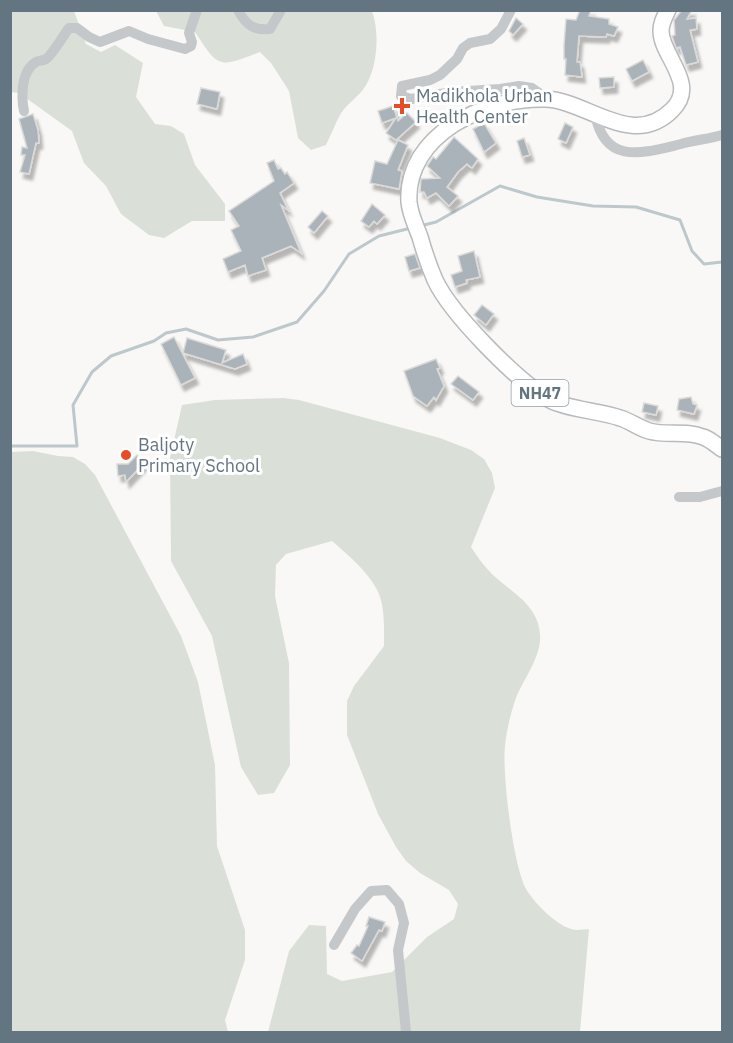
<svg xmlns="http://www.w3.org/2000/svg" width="733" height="1043" font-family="'IBM Plex Sans',sans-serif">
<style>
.green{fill:#dae0d7}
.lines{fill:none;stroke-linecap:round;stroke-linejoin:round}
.stream{stroke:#bcc8cc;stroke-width:3}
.building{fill:#aab3b9;stroke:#dadad8;stroke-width:1.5;filter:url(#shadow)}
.highway-casing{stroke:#b7bbbe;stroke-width:18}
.minor{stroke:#c4c8cb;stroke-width:10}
.highway{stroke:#fff;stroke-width:15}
.poi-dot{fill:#e74b28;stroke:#fff;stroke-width:2}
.labels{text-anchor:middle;stroke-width:6;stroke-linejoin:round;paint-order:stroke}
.shield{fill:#fff;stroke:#929ea7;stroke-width:1.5}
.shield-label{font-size:16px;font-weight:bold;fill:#637581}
.poi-label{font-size:18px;fill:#637581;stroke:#fff;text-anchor:start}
</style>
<defs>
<filter id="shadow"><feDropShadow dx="3.5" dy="6" stdDeviation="1.5" flood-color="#0004"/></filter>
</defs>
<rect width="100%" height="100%" fill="#f9f8f6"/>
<!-- green -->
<g class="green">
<path d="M11,11h63l12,33 15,8 14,-7 28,18 -7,34 19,27 16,2 13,8 11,31 30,39v17h-33l-28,17 -15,-3 -28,-21 -15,-28 -22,-23 -12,-32 -53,-38 -8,-1z"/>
<path d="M156,11h216c8,22 6,60 -10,80 -7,8 -17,15 -22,24 -5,9 -9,20 -14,30l-15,5 -13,-12 -9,-47 -18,-28 -11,-11c-41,16 -41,17 -65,-20l-31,-6z"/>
<path d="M283,398l16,2 141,38 31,12 13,9 8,14 3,15 -24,59c6,9 12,18 20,26 19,19 47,31 49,61 2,22 -16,44 -24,64 -5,14 -10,34 -11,49 -3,27 8,115 20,140 8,15 30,37 46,42 6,2 13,0 18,0l-9,103h-312l21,-81 20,-26 17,1 1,48 15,7 50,-9 35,-35 27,-18 4,-15 -9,-14 -29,-17 -14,-12 -10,-14 -18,-33 -31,-79v-34l7,-15 30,-40c0,-16 1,-36 -5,-52 -9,-21 -30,-38 -47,-53l-46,13 -10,11 -1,31 14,67 1,102 -16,28 -16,2 -17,-28 -29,-131 -41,-75 -1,-103 12,-53 33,-5z"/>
<path d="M33,451l25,5 15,1 12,7 10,11 86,161 17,46 17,83 2,81 28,84v30l-20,60 3,12h-217l-1,-580z"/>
</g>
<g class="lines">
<!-- stream -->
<g class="stream">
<path d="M420,226l16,-4 64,-36 37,11 56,9 43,1 44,13 12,31 12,13 18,-2"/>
<path d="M10,446h67l-4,-41 19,-33 19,-16 43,-15 12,-8 20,-4 32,11 35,-3 44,-15 27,-31 25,-37 30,-18 32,-8"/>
</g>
</g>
<!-- building -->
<g class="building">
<path d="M580,10h11l-2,6 20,3v5l9,3 -4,9 -7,-2 -1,3 -27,-1 -2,26h3l2,15 -17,-2 1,-16h-2v-14l2,-26 10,1z"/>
<path d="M682,10h10l-5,9 9,-1 1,11 -7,1 8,32 -12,3 -6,-18 -4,1 -4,-12 3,-1 -1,-15z"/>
<path d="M516,18l7,6 -10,11 -4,-4z"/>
<path d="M643,60l6,12 -17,9 -6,-12z"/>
<path d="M614,77v10l-14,1 -1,-10z"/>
<path d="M201,88l19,4 -3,17 -20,-5z"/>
<path d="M393,106l5,15 9,-8 9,9 -20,18 -10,-7 10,-15 -14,5 -4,-12z"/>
<path d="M33,114l5,16 1,13h-3l-7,31 -9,-2 5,-17h-4l1,-8 5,1 -8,-29z"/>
<path d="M484,123l12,20 -12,9 -11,-23z"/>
<path d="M565,123l8,4 -7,16 -8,-4z"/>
<path d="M454,137l24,22 -6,9 -5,-4 -9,8 -11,15 11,9 -9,10 -13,-13 -9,5 -3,-6h-4l1,-13 19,-1 -13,-12 6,-9 3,2z"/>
<path d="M524,138l6,17 -8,2 -5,-16z"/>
<path d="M398,140l10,5 -10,25 4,1 -3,18 -29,-6 5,-22 12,3z"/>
<path d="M274,160l4,9 3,-1 4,6 2,-2 7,11 -14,10 8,17 -7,-5 20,48 -10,-7 -29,12 4,12 -18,6 -3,-11 -17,7 -5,-13 18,-8 -10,-21 8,-4 -10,-15 45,-30 -7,-18z"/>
<path d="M372,204l13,11 -8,9 -3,-3 -5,6 -8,-6z"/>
<path d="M322,211l6,5 -14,17 -6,-6z"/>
<path d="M474,251l6,26 -14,3 1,3 -12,4 -4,-12 11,-4 -4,-15z"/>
<path d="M415,254l5,14 -11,3 -4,-14z"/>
<path d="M482,305l12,9 -8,11 -12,-10z"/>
<path d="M174,337l21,41 -14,7 -20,-41z"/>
<path d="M187,338l39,12 -4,13 21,-9 4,10 -12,5 -52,-16z"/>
<path d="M436,359l4,9 -3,1 7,17 -8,14 -2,-3 -7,9 -14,-10 -9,-25z"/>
<path d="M458,376l21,16 -6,8 -22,-16z"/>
<path d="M691,397l2,7 4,1 -3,9 -17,-4 2,-11z"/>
<path d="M644,403l14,3 -2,9 -14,-3z"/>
<path d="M137,455l7,8 -18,19 -1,-7 -7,1 -1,-12h11z"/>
<path d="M369,917l16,5 -3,9 -3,-1 -17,31 -11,-8 6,-8 2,1 9,-20h-2z"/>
</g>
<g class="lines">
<!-- highway casing -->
<g class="highway-casing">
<path id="highway" d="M668,10c-4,8 -7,13 -7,21 0,25 38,53 11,79 -40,40 -85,-10 -127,-11 -58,-2 -140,35 -136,103 1,12 7,24 11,35 4,14 9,29 15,43 16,34 82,101 115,120 16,9 51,11 70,18 10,3 19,10 29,13 17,5 38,-1 54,6 7,2 13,8 19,12"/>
</g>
<!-- minor -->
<g class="minor">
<path d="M238,10c8,15 16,21 32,19l11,-19"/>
<path d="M511,10l-10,19 -11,10 -20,4 -7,5 -6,11 -17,16 -10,5 -28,6 -1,10 10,3 41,-7 48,-3 19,-3 13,2 16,11"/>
<path d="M24,111c-3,-15 -3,-40 12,-49 3,-2 7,-1 10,-3 7,-5 17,-23 23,-31h8l12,9 11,5 29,-11 19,8 37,10 6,-3 1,-4 -3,-9 8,-23"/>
<path d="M595,114c10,52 48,39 86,30 13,-4 28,-5 41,-9"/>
<path d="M679,497h21l22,-6"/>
<path d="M334,945l21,-36 16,-18 16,-1 12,14 5,19 -6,27 8,82"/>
</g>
<!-- highway -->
<use href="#highway" class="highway"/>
</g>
<!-- markers -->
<g class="poi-dot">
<path d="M399 97h6v6h6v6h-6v6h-6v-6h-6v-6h6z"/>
<circle cx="126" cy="455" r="6"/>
</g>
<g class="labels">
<!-- shield labels -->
<rect class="shield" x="511.5" y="380" width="57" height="26" rx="4.5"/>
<g class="shield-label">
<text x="540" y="399">NH47</text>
</g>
<!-- poi labels -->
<g class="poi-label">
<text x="416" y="102">Madikhola Urban<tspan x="416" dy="21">Health Center</tspan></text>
<text x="138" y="451">Baljoty<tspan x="138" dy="21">Primary School</tspan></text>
</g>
</g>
<!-- border -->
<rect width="733" height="1043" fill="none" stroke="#637581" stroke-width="24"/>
</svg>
